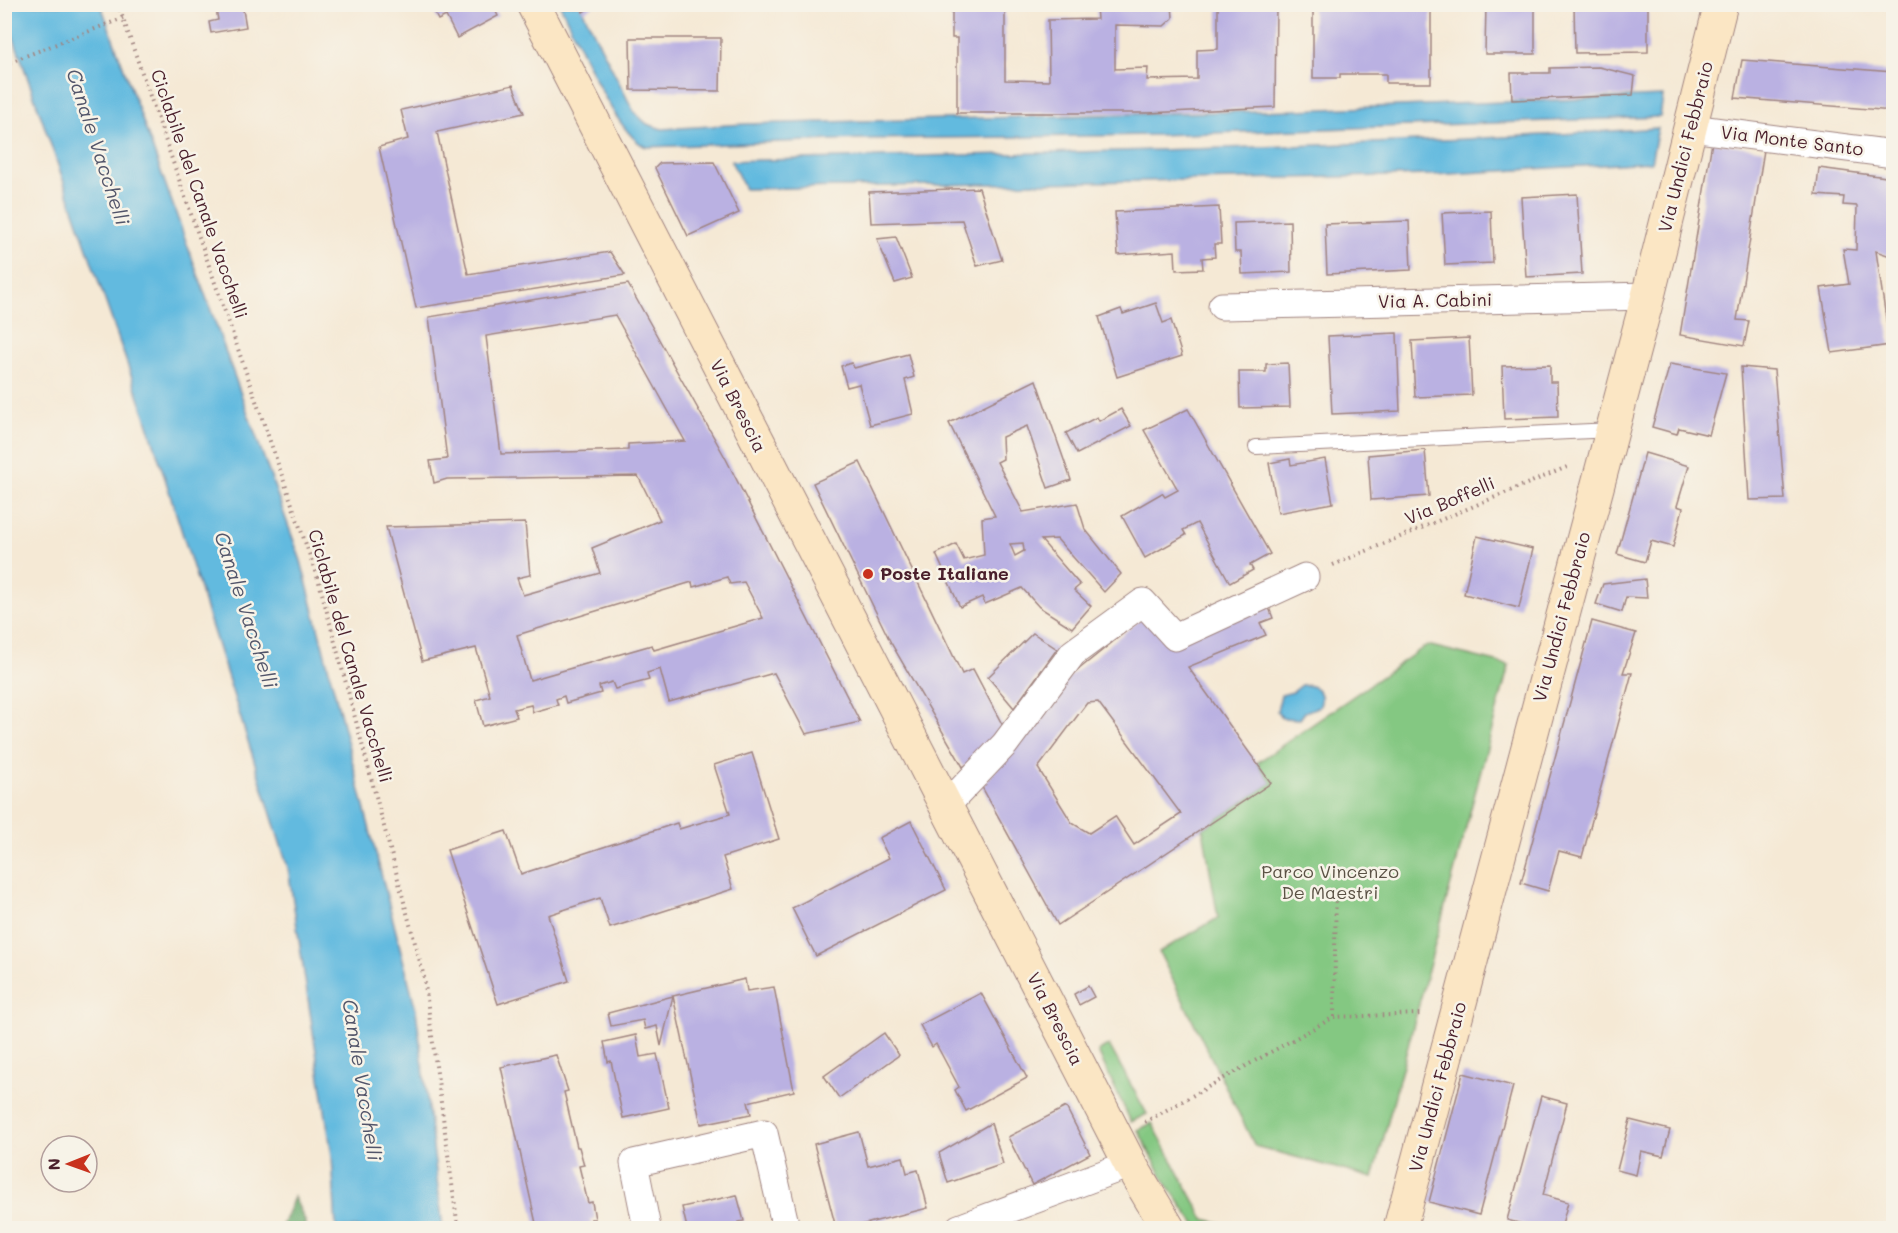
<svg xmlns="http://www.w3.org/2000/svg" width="1898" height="1233" font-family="Mali,sans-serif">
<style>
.green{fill:#84c882;stroke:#677456;stroke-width:1.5}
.forest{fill:#6bac70;stroke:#5a664e;stroke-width:1.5}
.water{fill:#62badf;stroke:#566c85;stroke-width:1.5}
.building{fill:#bab1e2;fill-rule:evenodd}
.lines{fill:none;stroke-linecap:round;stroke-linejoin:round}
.lane-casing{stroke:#a08480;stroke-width:16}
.street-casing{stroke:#a08480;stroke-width:29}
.secondary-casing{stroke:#a08480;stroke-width:35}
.path{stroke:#a08480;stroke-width:4;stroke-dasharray:1.5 4.5;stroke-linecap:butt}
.lane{stroke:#fff;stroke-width:14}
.street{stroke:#fff;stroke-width:27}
.secondary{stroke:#fbe6c4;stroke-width:33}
.poi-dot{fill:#c8321e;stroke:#f7f3e8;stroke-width:2}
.labels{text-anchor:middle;stroke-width:5;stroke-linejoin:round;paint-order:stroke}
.street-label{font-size:18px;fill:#4a1f2b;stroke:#f7f3e8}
.poi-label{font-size:18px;font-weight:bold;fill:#4a1f2b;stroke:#f7f3e8;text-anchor:start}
.park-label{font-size:18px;fill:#5b5245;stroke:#f7f3e8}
.water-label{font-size:20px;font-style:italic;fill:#52556a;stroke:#f7f3e8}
</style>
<rect width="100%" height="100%" fill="#f7f3e8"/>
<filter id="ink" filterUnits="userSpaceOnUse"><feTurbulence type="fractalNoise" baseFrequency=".0167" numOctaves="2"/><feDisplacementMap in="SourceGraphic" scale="12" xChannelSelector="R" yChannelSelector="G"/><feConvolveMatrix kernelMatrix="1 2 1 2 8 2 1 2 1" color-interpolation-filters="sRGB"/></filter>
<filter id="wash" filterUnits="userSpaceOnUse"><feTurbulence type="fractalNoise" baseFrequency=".008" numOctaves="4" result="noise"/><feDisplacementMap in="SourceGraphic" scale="24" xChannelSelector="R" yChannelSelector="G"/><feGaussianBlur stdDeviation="1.35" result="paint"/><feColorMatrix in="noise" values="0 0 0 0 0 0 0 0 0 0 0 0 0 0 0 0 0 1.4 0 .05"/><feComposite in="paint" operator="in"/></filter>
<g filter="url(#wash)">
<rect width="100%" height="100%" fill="#f5e9d5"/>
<!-- green -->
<g class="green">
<path d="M1427,645l82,20 -136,513 -118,-32 -96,-194 59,-34 -15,-89 68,-46 -14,-20z"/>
<path d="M1109,1045l38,69 -16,8 -33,-70z"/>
<path d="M1152,1123l52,96 36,9h-41l-5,-5 -28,-40 -28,-53z"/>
</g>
<!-- forest -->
<path class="forest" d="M294,1197l11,24v7h-24z"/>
<!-- water -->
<g class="water">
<path d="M4,5h97l200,556 115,449 27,218h-107l-4,-72 -44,-288 -143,-453 -140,-402z"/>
<path d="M560,5h20l54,107 13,12 15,5 83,-5 551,-14 367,-14 -3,21 -503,18 -295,4 -216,8c-32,-14 -69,-109 -86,-142z"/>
<path d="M1658,128l-7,34 -219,13 -687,14 -14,-28c309,-9 619,-12 927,-33z"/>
<path d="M1302,685c14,0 23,6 18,21l-15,6 -5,7 -18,-1 -5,-7 4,-16 12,-3z"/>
</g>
<g id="blocks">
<!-- building -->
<g class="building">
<path d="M242,4l4,23 -35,6 -2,-11 9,-2 -2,-11z"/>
<path d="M430,4h62l6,12 -41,22 -11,-22 -8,4z"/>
<path d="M580,4h17l-14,8z"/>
<path d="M952,4h79v3h-26v73l44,1 -1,-61 49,-1 -1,-12h17v-3h59l1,14 -9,8 -49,-1v44l33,-1 -1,12 50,-1v-29l21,-1v-45h58l-1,103 -127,6h-191v-75h-5z"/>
<path d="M1313,4h118v79h-45v-9h-46v4h-27z"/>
<path d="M1486,4h49v50h-50z"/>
<path d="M1574,4h74v48l-73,1z"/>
<path d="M630,38h91l-1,53 -89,-1z"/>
<path d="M1742,60l151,12v39l-158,-13z"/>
<path d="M1599,67l36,9 -2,19 -121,5 -1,-27h39v-5z"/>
<path d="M513,85l11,28 -87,19 31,142 142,-22 15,23 -209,33 -37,-161 29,-8 -7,-29z"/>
<path d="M1712,142l52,8 -27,170 12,1 -5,25 -64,-11z"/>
<path d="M714,162l25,51 -51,23 -33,-68 5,-5z"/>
<path d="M1819,168l67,9 7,31v49l-17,-6 14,94 -58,8 -11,-65 28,-4 -6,-35 13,1 1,-44 -14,-1 1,-8 -28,-2z"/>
<path d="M979,188l23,72 -25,6 -15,-46 -91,3 -2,-31z"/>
<path d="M1577,194l5,80 -56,3 -5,-80z"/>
<path d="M1219,207l2,37h-7l1,13 -13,1 1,11 -27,1 -1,-19 -57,4 -3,-43z"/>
<path d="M1491,211l2,52 -48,2 -3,-52z"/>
<path d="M1290,221l1,51 -49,2 -1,-22h-6l-1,-29z"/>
<path d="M1409,221l2,49 -84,4 -2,-50z"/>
<path d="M896,237l16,41 -17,5 -18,-44z"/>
<path d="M628,284l98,175 134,263 -54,12 -32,-61 -105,29 -9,-33 -13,4 2,7 -34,9 -3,-7 -13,4 2,7 -35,10 -2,-7 -8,3 2,6 -25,7 -2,-7 -17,4 3,8 -34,9 -7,-26 14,-4 -14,-48 -54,13 -36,-134 139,-4 5,52 -13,3 6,17 77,-22 -8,-25 68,-28 -22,-44 -191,3 -13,4 -4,-22 17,-2 -18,-142zM615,315l70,126 -57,3v6l-127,4 -15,-118zM727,577l3,7 14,-2 19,36 -109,32 -2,-5 -122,35 -13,-45 175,-53 1,5z"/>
<path d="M1156,303l7,20 8,-3 11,36 -65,21 -18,-60 22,-8 2,5z"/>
<path d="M1397,333l3,78 -68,3 -4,-78z"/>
<path d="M1469,338l3,57 -57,2 -3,-56z"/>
<path d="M908,354l6,23 -9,3 8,34 -43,11 -11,-41 -12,3 -6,-21 11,-3 2,5z"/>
<path d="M1288,363l2,44 -50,1 -1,-36h27v-8z"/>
<path d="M1670,364l56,9 -17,62 -30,-7 -2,6 -25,-7z"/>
<path d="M1550,365v17h7l1,35 -54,2 -2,-53z"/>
<path d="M1741,367l33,3 11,129 -36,1z"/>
<path d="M1036,380l35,100 -23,8 -21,-62 -25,11 1,22 -6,3 26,50 54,-9 8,26 36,45 -17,18 -47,-53 -16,1 39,45 -6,5 17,16 -19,22 -33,-21 -17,-19 -37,16 -3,-7 -22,10 -24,-53 20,-10 8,16 20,-5 -2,-37 13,-2 -46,-93zM1023,543l1,8 -9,5 -5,-12z"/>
<path d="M1121,409l10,17 -54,28 -11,-21 31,-16 2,4z"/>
<path d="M1188,409l82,145 -20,11 3,5 -23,13 -33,-60 -14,7 3,5 -41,23 -23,-42 40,-23 3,4 13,-7 -34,-60z"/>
<path d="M1425,450l4,46 -58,4 -3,-45z"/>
<path d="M1645,453l44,13 -12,40 6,2 -10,39 -22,-6 -6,21 -28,-8z"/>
<path d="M1290,459l1,6 34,-6 8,44 -55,10 -9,-50z"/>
<path d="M860,462l102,212 11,-5 32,61 -17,21 -25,16 -72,-124 -78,-160z"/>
<path d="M1477,536l56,13 -14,59 -55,-14z"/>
<path d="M1645,579l2,19 -21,-1 -4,15 -26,-8 7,-20z"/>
<path d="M1266,600l7,18 -13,5 6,12 -78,32 83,116 -213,142 -76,-138 86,-109 77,-62 19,24zM1098,702l83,112 -47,31 -19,-29 -26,17 -17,-10 -34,-55 49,-65z"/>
<path d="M1592,621l44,12 -13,40h9l-50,184 -23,-6 -11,40 -27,-8z"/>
<path d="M1033,633l24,16 -43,59 -26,-31z"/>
<path d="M752,753l27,86 -56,18 10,32 -123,39 -10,-30 -52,17 21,66 -71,23 -51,-154 59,-19 15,43 156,-51 2,6 51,-15 -16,-49z"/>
<path d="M911,821l35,69 -130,66 -24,-48 97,-50 -10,-20z"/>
<path d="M745,979l2,12 27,-4 20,104 -46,11 3,12 -50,10 -28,-128 -12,50 -4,-20 -12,3 -2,-9 -32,6 -3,-13 65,-17z"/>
<path d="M1088,986l6,11 -15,8 -5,-11z"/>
<path d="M981,993l46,85 -61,33 -11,-21 4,-3 -23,-43 -4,3 -12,-22z"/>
<path d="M884,1033l15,22 -60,43 -15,-22z"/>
<path d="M636,1035l4,22 17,-3 12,54 -46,10 -12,-57 -3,1 -4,-20z"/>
<path d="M556,1055l12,36 -4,1 13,55h2l5,18 -5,1 9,37 4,-1 3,17h-4l2,9h-56l-36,-161z"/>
<path d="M1463,1073l50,13 -34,129 -50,-13z"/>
<path d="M1541,1096l26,7 -24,92 25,7 -7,26h-23l-31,-8z"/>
<path d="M1066,1107l24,47 -58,31 -24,-48z"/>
<path d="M1630,1120l40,10 -7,26 -22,-5 -5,24 -19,-5z"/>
<path d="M991,1123l12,41 -55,19 -9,-30z"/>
<path d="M859,1132l9,34 35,-9 4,16 11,-3 10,38 -79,20h-13l-22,-84z"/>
<path d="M737,1195l7,26 -6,1 2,6h-53l-5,-21z"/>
</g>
</g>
</g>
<g filter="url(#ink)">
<use href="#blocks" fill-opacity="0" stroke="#a08480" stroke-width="1.5"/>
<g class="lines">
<!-- lane casing -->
<g class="lane-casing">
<path id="lane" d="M1256,447l356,-17"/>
</g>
<!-- street casing -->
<g class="street-casing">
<g id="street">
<path d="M1691,128l203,26"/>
<path d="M1222,306l426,-10"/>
<path d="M945,807l60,-63 68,-91 70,-51 32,35 130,-60"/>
<path d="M647,1228l-13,-65 130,-30 22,95"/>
<path d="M959,1228l171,-64"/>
</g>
</g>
<!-- secondary casing -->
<g class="secondary-casing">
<g id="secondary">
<path d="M533,4l597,1160 38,64"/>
<path d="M1400,1228l248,-932 73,-292"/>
</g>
</g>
<!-- path -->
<g class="path">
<path d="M118,4l201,578 105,395 34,251"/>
<path d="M4,61l6,1 113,-44"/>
<path d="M1333,565l234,-98"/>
<path d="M1334,1017l2,-132"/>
<path d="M1145,1122l189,-105 88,-3"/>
</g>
<!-- lane -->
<use href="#lane" class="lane"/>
<!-- street -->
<use href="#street" class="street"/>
<!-- secondary -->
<use href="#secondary" class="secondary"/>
</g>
</g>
<!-- markers -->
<circle class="poi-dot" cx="868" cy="574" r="6"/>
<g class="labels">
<!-- street labels -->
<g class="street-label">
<text transform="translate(1792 141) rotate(7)" y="6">Via Monte Santo</text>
<text transform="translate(1686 147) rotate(-76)" y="6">Via Undici Febbraio</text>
<text transform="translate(199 194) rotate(71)" y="6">Ciclabile del Canale Vacchelli</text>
<text transform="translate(1435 301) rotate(-1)" y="6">Via A. Cabini</text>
<text transform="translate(738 406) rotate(63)" y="6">Via Brescia</text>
<text transform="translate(1450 501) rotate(-23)" y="6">Via Boffelli</text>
<text transform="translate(1562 617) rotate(-75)" y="6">Via Undici Febbraio</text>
<text transform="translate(350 656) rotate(74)" y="6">Ciclabile del Canale Vacchelli</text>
<text transform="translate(1055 1019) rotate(63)" y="6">Via Brescia</text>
<text transform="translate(1438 1087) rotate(-75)" y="6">Via Undici Febbraio</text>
</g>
<!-- poi labels -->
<g class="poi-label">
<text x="880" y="580">Poste Italiane</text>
</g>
<!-- park labels -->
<g class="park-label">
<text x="1330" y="878">Parco Vincenzo<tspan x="1330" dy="21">De Maestri</tspan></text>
</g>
<!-- water labels -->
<g class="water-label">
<text transform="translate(98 147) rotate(72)" y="7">Canale Vacchelli</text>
<text transform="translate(246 610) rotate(72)" y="7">Canale Vacchelli</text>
<text transform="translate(362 1080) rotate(81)" y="7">Canale Vacchelli</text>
</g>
</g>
<!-- margin -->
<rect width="1898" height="1233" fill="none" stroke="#f7f3e8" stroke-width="24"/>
<!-- north arrow -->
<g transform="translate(69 1164) rotate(269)"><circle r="28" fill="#f7f3e8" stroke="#b29e9c" stroke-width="1.5"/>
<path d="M0-4.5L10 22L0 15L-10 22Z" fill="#c8321e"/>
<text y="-9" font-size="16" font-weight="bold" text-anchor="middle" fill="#4a1f2b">N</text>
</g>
</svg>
